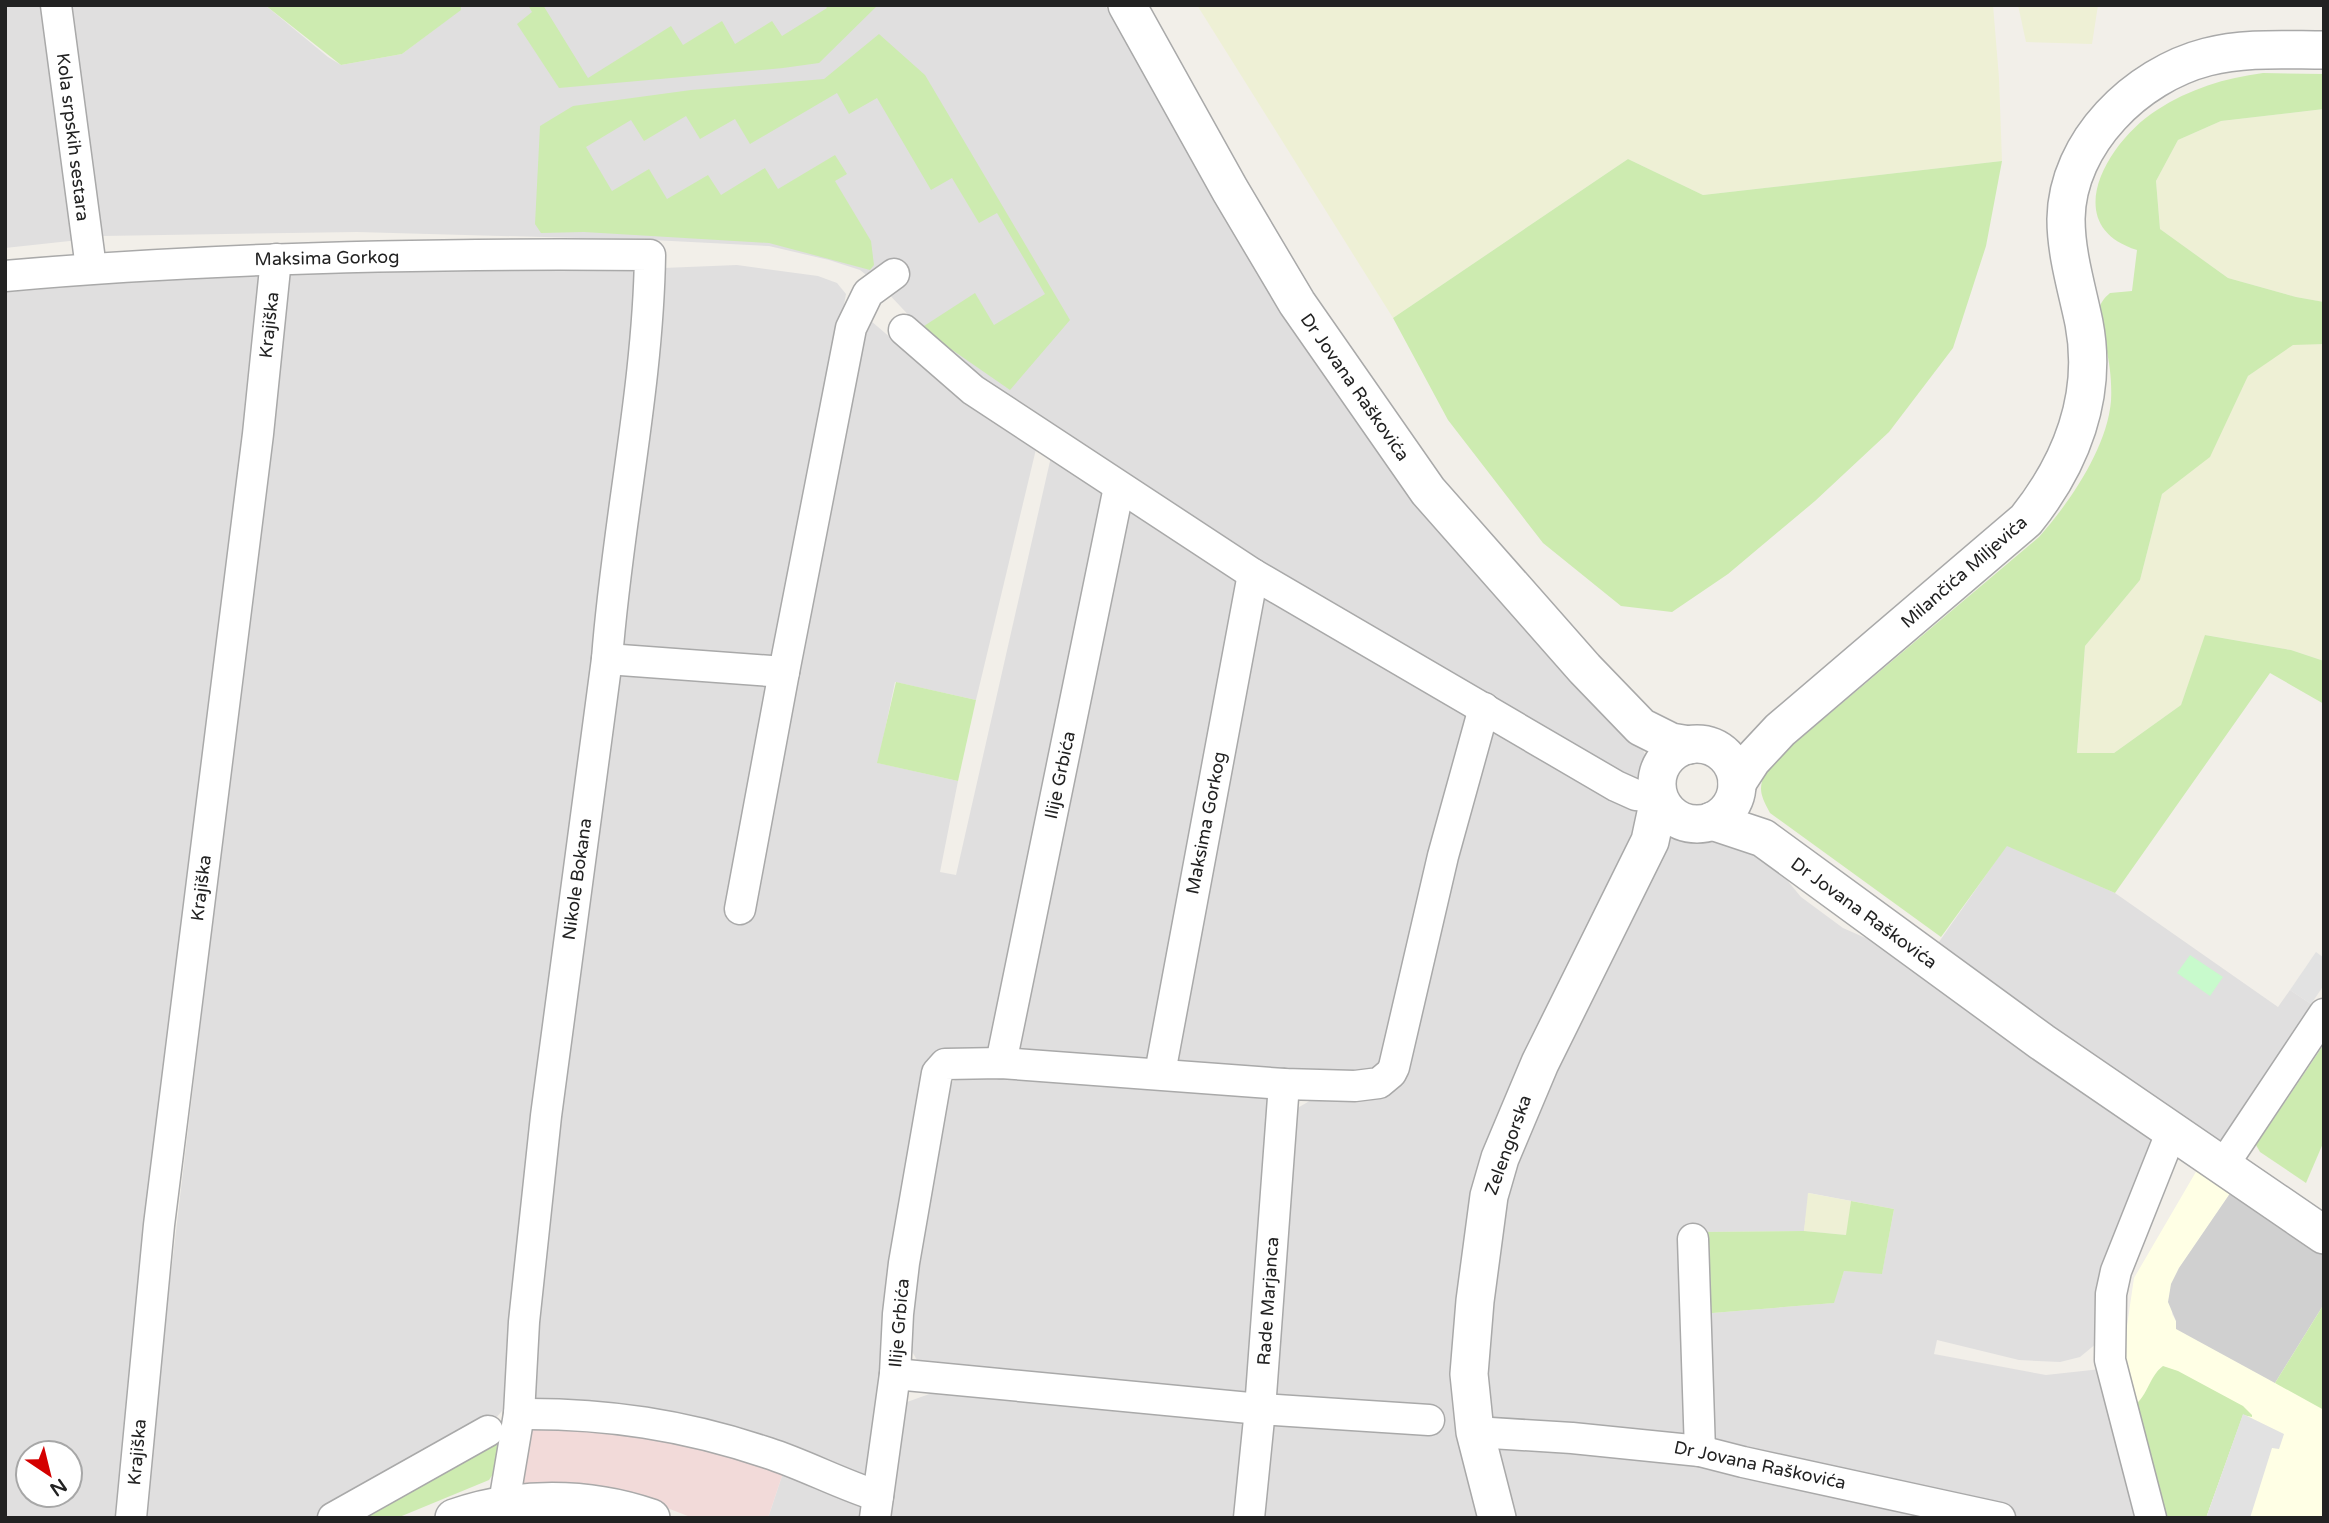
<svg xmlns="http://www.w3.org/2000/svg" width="2329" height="1523" font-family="'Varela Round',sans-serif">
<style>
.residential{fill:#e0dfdf;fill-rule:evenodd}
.commercial{fill:#f2dad9}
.education{fill:#ffffe5}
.religious{fill:#d0d0d0}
.farmland{fill:#eef0d5}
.grass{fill:#cdebb0}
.park{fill:#c8facc}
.parking{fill:#e2e2e2}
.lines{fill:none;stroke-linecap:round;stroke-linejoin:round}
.minor-casing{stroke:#a9a9a9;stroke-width:33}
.tertiary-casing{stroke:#a9a9a9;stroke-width:40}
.minor{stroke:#fff;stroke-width:30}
.tertiary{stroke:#fff;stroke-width:37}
.labels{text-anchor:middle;stroke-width:7;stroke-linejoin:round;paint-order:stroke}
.street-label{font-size:18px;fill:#222;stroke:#fff}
</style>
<rect width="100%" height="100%" fill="#f2efe9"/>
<!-- residential -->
<g class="residential">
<path d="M5,5h43l31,235 -74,8z"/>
<path d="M64,5h201l63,52 13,8 61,-11 58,-44 1,-5h644l145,252 391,490 9,16 3,14v14l-518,-297 -202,-153 -49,-52 -24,-19 -31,-10 -60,-14 -117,-6 -295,-8 -255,4z"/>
<path d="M737,265l81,11 19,7 9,11 -69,363 -5,4 -148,-17 -4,-5 43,-371z"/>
<path d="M290,269h343l6,6 -131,1129 -13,15 -179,99h-174z"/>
<path d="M255,272l6,5 -143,1241h-113v-1226zM28,1453h42v42h-42z"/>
<path d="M871,321l68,58 98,66 -61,255 -81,-18 -17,81 80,18 -18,91 16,3 97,-427 60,35 -124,568 -48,7 -59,344 -16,74h-8l-326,-70 -3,-11 85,-728 154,19 88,-346z"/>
<path d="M1127,502l113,74 -85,484 -134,-7 -3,-5z"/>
<path d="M1262,592l210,115 -89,363 -11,6 -196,-13z"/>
<path d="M1491,727l155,88 -153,327 -13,376h-219l12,-91 10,-4 155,10 -1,-22 -156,-14 -6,-6 19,-281 19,-11 64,-3z"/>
<path d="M1691,830h33l48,32 29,35 42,31 36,16 278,196 -60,203 -17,14 -20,5 -41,-2 -82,-20 -3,14 112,21 55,-6 38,149h-114l-307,-67 -11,-15 -7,-122 133,-11 11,-32 38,2 12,-64 -85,-16 -5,38 -106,1 -9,199 -6,10 -197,-20v-104l10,-90 20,-70 143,-305 11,-15z"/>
<path d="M2007,845l108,48 163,114 12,-17 21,14 -68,113 -17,21 -12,3 -280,-192z"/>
<path d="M959,1077l102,4 205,14 5,8 -23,291 -322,-28 -9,-6 -7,-12 -3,-14 36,-245z"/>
<path d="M935,1392l303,29 6,6 -5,91h-356l19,-105 5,-11z"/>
<path d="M1503,1439l206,18 279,61h-480l-17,-68z"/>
<path d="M784,1470l78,34 2,14h-96z"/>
</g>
<!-- commercial -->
<path class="commercial" d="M531,1424l113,4 140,42 -16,48h-75l-31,-12 -142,-21z"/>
<!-- education -->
<path class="education" d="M2197,1170l34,22 -52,76 -8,16 1,30 4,7 99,62 49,-79v214h-162l-39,-165 11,-75z"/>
<!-- religious -->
<path class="religious" d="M2231,1192l93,62v50l-49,79 -99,-54v-8l-8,-19 3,-18 8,-16z"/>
<!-- farmland -->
<g class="farmland">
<path d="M1197,5h796l6,73 3,83 -299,34 -75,-36 -235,159z"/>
<path d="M2018,5h80l-6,39 -66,-2z"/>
<path d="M2324,109v193l-28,-5 -68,-19 -68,-49 -4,-48 22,-41 43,-19z"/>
<path d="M2293,344h31v317l-33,-11 -85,-15 -25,70 -67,48 -37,1 8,-108 55,-66 22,-86 48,-38 38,-80z"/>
<path d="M1808,1193l43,8 -4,34 -43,-4z"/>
</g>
<!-- grass -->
<g class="grass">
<path d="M265,5h196v5l-59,44 -61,11z"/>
<path d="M528,5h15l45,73 83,-52 12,19 39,-24 13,23 37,-23 10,15 45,-28 -2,-3h53l-59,58 -36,5 -224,20 -42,-64 15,-12z"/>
<path d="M879,34l46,41 145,245 -60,70 -65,-45 -21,-19 51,-33 19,32 51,-31 -48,-81 -18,10 -27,-45 -21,12 -54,-92 -28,16 -12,-21 -87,51 -15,-25 -35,20 -14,-23 -42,25 -13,-21 -45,27 26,44 37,-22 18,30 41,-24 13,20 44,-27 13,21 57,-34 12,19 -12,7 36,60 3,24 -4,5 -101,-27 -185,-11 -43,1 -6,-9 5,-98 33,-20 118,-16 133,-11z"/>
<path d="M2263,73l61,1v35l-103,12 -43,19 -22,41 4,48 68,49 68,19 28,5v42l-31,1 -45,31 -38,81 -48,37 -22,86 -55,66 -8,107h37l67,-48 24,-70 86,15 33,11v43l-54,-31 -155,220 -108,-47 -66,91 -171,-124c-12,-22 -12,-27 0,-49l269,-227c31,-35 68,-89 72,-136 1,-17 -1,-37 -5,-53 -2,-12 -8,-26 -7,-37 1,-8 5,-13 11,-18l22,-2 5,-41c-80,-25 -28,-110 20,-140 32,-21 68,-32 106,-37z"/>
<path d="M1628,159l75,36 299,-34 -16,85 -33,102 -64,84 -74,69 -87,73 -56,38 -51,-6 -78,-63 -95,-123 -55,-102z"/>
<path d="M896,682l80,18 -18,81 -81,-18z"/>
<path d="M2324,1044v97l-18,42 -46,-31 -4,-7z"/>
<path d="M1851,1201l43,8 -12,65 -38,-3 -10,32 -134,11 -2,-82 106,-1 42,4z"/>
<path d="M2324,1304v106l-49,-27z"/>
<path d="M2163,1366l15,5 65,35 9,9v2l-9,-2 -37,103h-44l-32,-110c18,-9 18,-31 33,-42z"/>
<path d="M502,1438l-7,33 -6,9 -92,38h-47z"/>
</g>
<!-- park -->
<path class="park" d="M2190,955l33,22 -13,19 -33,-23z"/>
<!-- parking -->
<g class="parking">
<path d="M2316,952l8,6v27l-13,19 -21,-14z"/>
<path d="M2243,1414l41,20 -5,15 -7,-1 -22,70h-44z"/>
</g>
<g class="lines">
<!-- minor casing -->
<g class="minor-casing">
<g id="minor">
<path d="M56,5l35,263"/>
<path d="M5,276c214,-19 430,-23 645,-21 -2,135 -33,269 -43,404l-61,457 -22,206 -5,92 -15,89"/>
<path d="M904,330l69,60 280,184 363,212 20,9 23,2"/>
<path d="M607,659l177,13"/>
<path d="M740,909l44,-237 67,-344 17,-35 26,-19"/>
<path d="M1001,1063l118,-576"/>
<path d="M1160,1073l93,-499"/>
<path d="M2222,1167l102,-153"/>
<path d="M1693,1239l7,212"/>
<path d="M895,1374l365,35 169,11"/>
<path d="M519,1414c87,-1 166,11 249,39 37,12 72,31 110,43"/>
<path d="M1475,1432l97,6 128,13 43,11 257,56"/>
<path d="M131,1518l28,-293 99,-791 18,-175"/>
<path d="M333,1518l155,-87"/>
<path d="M875,1518l20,-144 3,-60 6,-51 33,-190 8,-9 56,-1 283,21 71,2 24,-3 12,-10 3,-6 49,-211 41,-148"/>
<path d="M1249,1518l11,-109 24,-325"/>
<path d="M2151,1518l-41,-158 1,-66 5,-23 55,-138"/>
</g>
</g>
<!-- tertiary casing -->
<g class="tertiary-casing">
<g id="tertiary">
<path d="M1127,5l103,185 67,113 131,188 157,178 56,58 30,15 18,3"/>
<circle cx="1697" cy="784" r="40"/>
<path d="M1737,783l15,-23 28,-30 246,-210c45,-56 72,-124 58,-197 -7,-34 -18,-69 -18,-104 1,-77 71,-144 141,-162 38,-10 78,-7 117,-7"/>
<path d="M1712,821l51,17 279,204 282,193"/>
<path d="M454,1518c62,-22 134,-22 197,0"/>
<path d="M1497,1518l-22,-86 -6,-58 6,-73 14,-105 11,-38 40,-95 110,-222 9,-42"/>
</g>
</g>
<!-- minor -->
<use href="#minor" class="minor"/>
<!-- tertiary -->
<use href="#tertiary" class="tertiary"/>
</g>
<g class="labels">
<!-- street labels -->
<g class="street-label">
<text transform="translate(73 137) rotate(83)" y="6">Kola srpskih sestara</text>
<text transform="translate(327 258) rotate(-1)" y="6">Maksima Gorkog</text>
<text transform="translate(269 325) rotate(-84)" y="6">Krajiška</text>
<text transform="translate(1355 387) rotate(55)" y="6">Dr Jovana Raškovića</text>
<text transform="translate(1964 572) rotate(-41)" y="6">Milančića Miljevića</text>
<text transform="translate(1060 775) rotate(-78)" y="6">Ilije Grbića</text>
<text transform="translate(1206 823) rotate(-79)" y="6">Maksima Gorkog</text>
<text transform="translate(577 879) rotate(-82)" y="6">Nikole Bokana</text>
<text transform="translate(201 888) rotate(-83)" y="6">Krajiška</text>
<text transform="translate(1864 913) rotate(36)" y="6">Dr Jovana Raškovića</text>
<text transform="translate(1508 1145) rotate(-70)" y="6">Zelengorska</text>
<text transform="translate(1268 1301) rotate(-86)" y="6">Rade Marjanca</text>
<text transform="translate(899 1323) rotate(-85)" y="6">Ilije Grbića</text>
<text transform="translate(137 1452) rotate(-85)" y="6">Krajiška</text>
<text transform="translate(1760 1465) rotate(12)" y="6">Dr Jovana Raškovića</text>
</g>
</g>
<!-- border -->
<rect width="2329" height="1523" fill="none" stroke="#222222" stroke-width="14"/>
<!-- north arrow -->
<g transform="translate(49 1474) rotate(145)"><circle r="33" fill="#ffffff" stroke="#a7a7a7" stroke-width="2"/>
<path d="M0-5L12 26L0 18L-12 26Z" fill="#d40000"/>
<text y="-10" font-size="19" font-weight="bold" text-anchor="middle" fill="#222222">N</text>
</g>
</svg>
